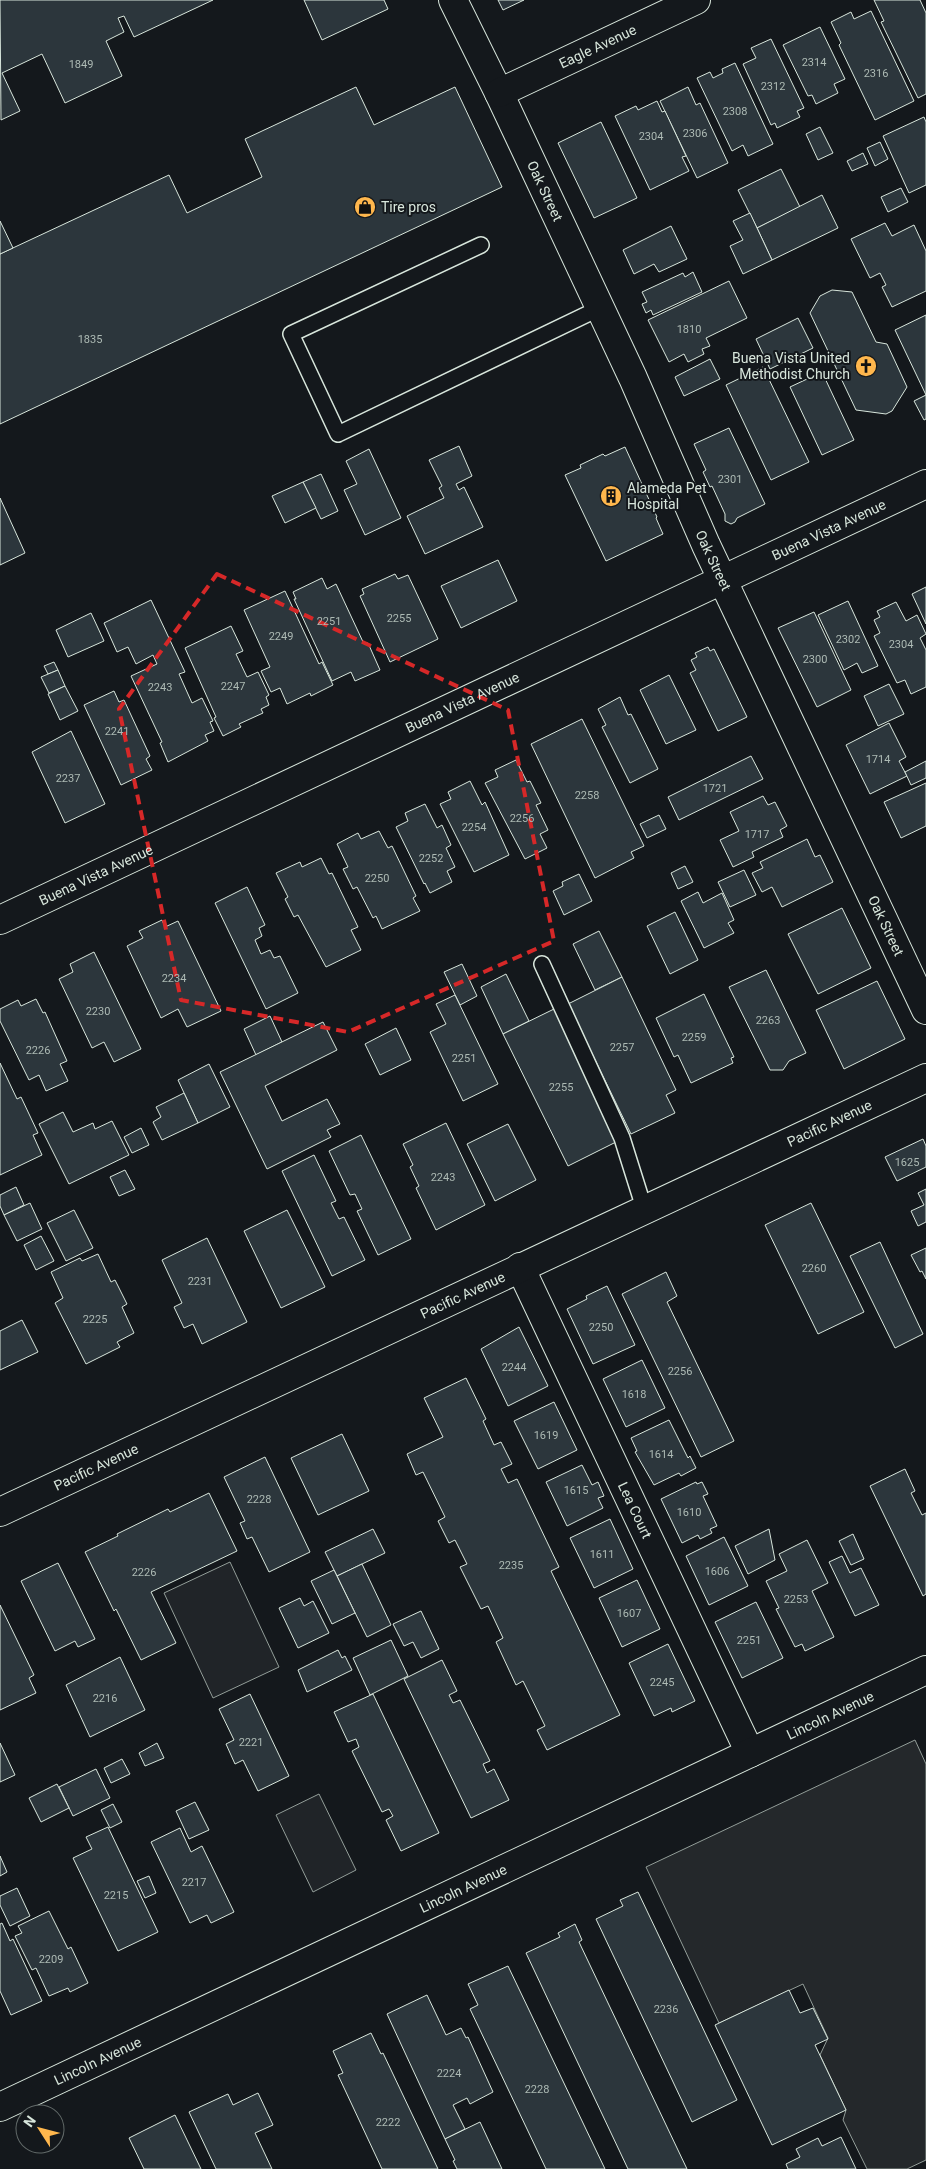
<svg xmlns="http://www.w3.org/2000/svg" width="926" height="2169" font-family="Roboto,sans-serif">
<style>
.green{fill:#202428;stroke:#939e99}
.parking{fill:#24282b;stroke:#939e99}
.building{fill:#2c363c;stroke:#d8e6dc}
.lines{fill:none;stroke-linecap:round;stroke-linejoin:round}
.service-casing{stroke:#d8e6dc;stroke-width:18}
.minor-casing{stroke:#d8e6dc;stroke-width:30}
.secondary-casing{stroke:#d8e6dc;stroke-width:30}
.service{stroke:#14181c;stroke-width:15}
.minor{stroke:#14181c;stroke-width:28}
.secondary{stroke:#14181c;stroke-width:28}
.marked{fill:none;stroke:#d62828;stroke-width:4;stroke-dasharray:10 6;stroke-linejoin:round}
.labels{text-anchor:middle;stroke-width:4;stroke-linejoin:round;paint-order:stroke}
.number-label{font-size:11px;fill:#adbab4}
.street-label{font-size:14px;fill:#d8e6dc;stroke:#14181c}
.poi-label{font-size:14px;fill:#d8e6dc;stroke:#14181c;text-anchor:start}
</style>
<rect width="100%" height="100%" fill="#14181c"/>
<!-- green -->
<g class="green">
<path d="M230,1562l49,105 -66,31 -49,-105z"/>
<path d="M319,1794l37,76 -43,22 -37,-77z"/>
</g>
<!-- parking -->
<path class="parking" d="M915,1740l11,24v396l-19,9h-40l-24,-49 3,-10 -26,-55 8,-17 -25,-54 -84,39 -73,-156z"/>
<!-- building -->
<g class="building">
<path d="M0,0h213l-79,37 -10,-21 -6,2 6,14 -18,9 16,35 -57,27 -23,-49 -40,19 18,38 -19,9z"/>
<path d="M304,0h80l4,9 -66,31z"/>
<path d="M498,0h26l-21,10z"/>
<path d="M874,0h46l6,13v81l-8,4 -37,-76 3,-1z"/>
<path d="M871,11l43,90 -39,19 -36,-75 2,-2 -10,-21 20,-10 3,7z"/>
<path d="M820,27l25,52 -11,5 4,9 -22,11 -4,-9 -4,1 -25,-51z"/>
<path d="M771,39l33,69 -7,3 3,6 -23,11 -2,-5 -4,2 -28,-61 13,-6 -5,-10z"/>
<path d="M735,63l38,81 -25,12 -5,-11 -11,6 -35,-73 13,-6 3,6 10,-5 -1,-4z"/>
<path d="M356,87l18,38 81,-38 47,100 -502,237v-170l169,-79 18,38 75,-36 -17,-38z"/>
<path d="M688,87l8,18 4,-2 28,60 -31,15 -37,-77z"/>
<path d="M657,101l5,11 3,-1 21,45 -4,1 7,14 -39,19 -35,-74 21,-10 2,4z"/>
<path d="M924,117l2,5v63l-17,8 -26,-57z"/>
<path d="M601,122l36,76 -43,20 -36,-75z"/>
<path d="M820,127l13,26 -15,7 -12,-26z"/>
<path d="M880,142l8,17 -13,7 -8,-18z"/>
<path d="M863,153l5,11 -16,7 -5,-10z"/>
<path d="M781,169l19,38 -43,21 -19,-38z"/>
<path d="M901,188l7,14 -20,10 -7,-15z"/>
<path d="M822,195l16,33 -66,32 -15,-32z"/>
<path d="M750,213l22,47 -29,14 -13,-28 13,-6 -10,-19z"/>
<path d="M0,221l13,27 -13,6z"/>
<path d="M885,223l7,13 22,-11 12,26v40l-34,16 -10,-20 4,-2 -6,-12 -10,5 -19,-39z"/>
<path d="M671,226l16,33 -28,13 -5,-8 -20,10 -11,-24z"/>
<path d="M693,272l9,20 -49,23 -2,-5 -5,3 -4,-9 5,-2 -5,-10 41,-19 2,4z"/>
<path d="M729,281l18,37 -41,20 4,8 -8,3 2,5 -16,8 -4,-8 -15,8 -21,-42z"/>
<path d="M832,290l20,2 24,50 11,2 20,43 -15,24 -6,3 -30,-4 -46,-97 10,-17z"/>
<path d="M926,315v104l-2,1 -10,-19 12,-6 -31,-65z"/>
<path d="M798,318l15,30 -43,21 -14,-30z"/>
<path d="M710,359l10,20 -36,17 -9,-19z"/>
<path d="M763,367l46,95 -38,18 -45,-95z"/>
<path d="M822,372l32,68 -32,15 -32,-68z"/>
<path d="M729,428l36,76 -28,14 -2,4 -4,2 -6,-3v-7l-13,-28 -2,1 -7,-15 3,-2 -12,-26z"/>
<path d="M459,446l13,30 -16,8 3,6 5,-3 19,40 -58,27 -18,-38 37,-18 -5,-10 3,-2 -13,-26z"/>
<path d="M625,447l32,70 -1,1 7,16 -57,27 -41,-86 16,-7 -1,-3 23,-11 2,2z"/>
<path d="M369,449l32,69 -36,17 -21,-45 13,-6 -11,-23z"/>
<path d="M321,474l17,37 -17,8 -18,-37z"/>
<path d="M303,482l13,26 -31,15 -13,-27z"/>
<path d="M0,498l25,55 -25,12z"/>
<path d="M498,560l19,41 -56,27 -20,-42z"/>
<path d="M395,574l3,5 10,-4 30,64 -48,23 -30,-66 4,-2 -2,-5z"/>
<path d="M322,578l5,11 9,-5 28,60 4,-1 12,27 -25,11 -4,-9 -19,9 -38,-82h2l-3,-7z"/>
<path d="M926,587v37l-14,-30z"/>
<path d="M285,591l34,73 3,-2 11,23 -22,11 -1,-3 -23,11 -7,-16 -9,4 -10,-21 9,-4 -26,-57z"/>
<path d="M151,600l34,72 -6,2 13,29 10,-5 11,23 -3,1 4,9 -9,4 3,6 -40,21 -8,-19 2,-1 -31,-66 26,-12 -4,-9 -17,9 -8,-17 -11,5 -13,-29z"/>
<path d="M848,601l30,65 -16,7 -5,-10 -13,7 -26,-55z"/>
<path d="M896,602l10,19 11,-6 9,19 -6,4 6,12v37l-15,7 -6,-14 -8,3 -23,-47 6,-3 -6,-13 6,-3 -3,-6z"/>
<path d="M814,612l37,78 -34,17 -39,-79z"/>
<path d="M91,613l13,28 -36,16 -12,-27z"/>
<path d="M231,626l12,25 -7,3 11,23 11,-5 11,23 -3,2 3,8 -8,4 2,4 -24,11 2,3 -18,9 -9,-18 2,-1 -31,-69z"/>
<path d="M708,647l2,4 4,-2 33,68 -29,14 -28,-58 6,-3 -5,-10 6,-3 -2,-4z"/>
<path d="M54,662l4,8 -10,4 -4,-8z"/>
<path d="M58,670l7,16 -16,7 -8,-16z"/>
<path d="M669,675l27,55 -30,14 -26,-54z"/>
<path d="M889,684l15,30 -26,12 -14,-30z"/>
<path d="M65,686l13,25 -18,9 -12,-26z"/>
<path d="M114,691l5,11 5,-2 26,56 -4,3 6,11 -31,15 -37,-80z"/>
<path d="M620,697l8,18 3,-1 27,55 -28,14 -28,-56 4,-2 -8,-16z"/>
<path d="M582,719l62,127 -13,6 3,6 -39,20 -64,-134z"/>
<path d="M889,723l17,34 -7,4 8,15 -37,18 -24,-49z"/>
<path d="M71,731l34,73 -40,19 -33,-71z"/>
<path d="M751,756l12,23 -84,41 -11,-23z"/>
<path d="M516,760l11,22 3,-1 11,22 -5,2 12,25 -8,4 7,14 -22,11 -40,-76 13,-6 -3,-7z"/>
<path d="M926,761v17l-15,7 -6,-13z"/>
<path d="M470,781l12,24 3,-3 24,53 -35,17 -34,-68 11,-5 -3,-7z"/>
<path d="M926,783v43l-25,12 -17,-36z"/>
<path d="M763,796l5,9 7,-3 12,24 -7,4 3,7 -31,15 2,5 -21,10 -13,-27 19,-9 -9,-19z"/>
<path d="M425,804l12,24 5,-3 9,20 -5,3 9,19 -8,4 5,11 -22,11 -5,-10 -1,1 -28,-57 12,-6 -3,-8z"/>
<path d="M659,815l7,14 -19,9 -7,-14z"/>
<path d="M379,831l9,17 4,-2 24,50 -3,2 7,13 -38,18 -6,-13 -3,2 -16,-31 -4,2 -10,-20 5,-2 -11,-23 21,-11 3,6z"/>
<path d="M807,839l8,18 5,-2 13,27 -51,25 -10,-20 -10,5 -10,-19 11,-5 -3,-6z"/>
<path d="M321,858l8,16 3,-1 26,54 -7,3 10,20 -35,17 -28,-52 -4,2 -9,-18 3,-2 -12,-24 24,-11 2,5z"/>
<path d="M685,866l8,16 -15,7 -7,-16z"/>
<path d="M744,870l12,25 -26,12 -12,-25z"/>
<path d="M579,874l13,27 -28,14 -11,-24 10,-5 -1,-4z"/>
<path d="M247,887l18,38 -6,3 3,8 -7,4 6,14 9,-4 4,8 6,-2 18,37 -32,16 -51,-106z"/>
<path d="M698,892l5,11 19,-10 12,27 -6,3 6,10 -30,15 -23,-47z"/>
<path d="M842,908l29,60 -53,26 -30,-60z"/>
<path d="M675,912l23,48 -28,14 -23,-48z"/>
<path d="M162,920l3,7 13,-6 43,90 -34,16 -9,-18 -17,9 -34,-72 16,-8 -4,-7z"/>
<path d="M599,931l23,46 -27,13 -22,-46z"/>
<path d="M94,952l47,97 -27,13 -10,-20 -12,6 -33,-69 14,-7 -3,-8z"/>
<path d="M462,964l15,32 -17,9 -16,-33z"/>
<path d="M766,970l40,83 -17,8 -6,9h-13l-41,-83z"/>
<path d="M506,974l23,47 -26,13 -22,-47z"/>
<path d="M622,977l54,113 -10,5 9,18 -44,21 -63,-130z"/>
<path d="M877,981l28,58 -61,30 -28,-59z"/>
<path d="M704,994l30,63 -3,1 2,5 -42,20 -13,-28 -4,2 -18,-39z"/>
<path d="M455,995l43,89 -35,17 -33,-69 16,-8 -10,-20z"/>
<path d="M36,999l7,14 2,-1 22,49 -7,3 8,17 -22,10 -7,-16 -10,5 -29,-59v-12l18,-9 3,6z"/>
<path d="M554,1009l64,132 -50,25 -65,-132z"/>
<path d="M270,1016l12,26 -26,13 -12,-26z"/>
<path d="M323,1022l14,28 -72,36 17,35 45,-22 13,25 -13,6 4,7 -64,32 -47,-97z"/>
<path d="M396,1028l15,32 -31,15 -15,-31z"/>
<path d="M0,1063l17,36 4,-2 17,36 -5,2 9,20 -42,20z"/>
<path d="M209,1064l21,43 -32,16 -20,-43z"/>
<path d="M184,1093l14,30 -36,17 -9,-18 8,-5 -5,-10z"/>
<path d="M63,1112l10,20 20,-9 2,6 17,-8 17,34 -60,29 -30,-60z"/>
<path d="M446,1123l39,82 -49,25 -20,-42 3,-2 -9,-19 3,-2 -10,-21z"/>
<path d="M508,1124l28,56 -41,21 -28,-57z"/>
<path d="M141,1128l8,17 -17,8 -8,-16z"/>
<path d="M361,1135l50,104 -33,16 -21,-44 5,-2 -7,-15 -5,1 -21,-44z"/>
<path d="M923,1139l3,7v21l-29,14 -12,-24z"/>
<path d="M314,1155l22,46 -5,2 8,16 5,-2 21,43 -33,16 -50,-105z"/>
<path d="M125,1170l10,19 -16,7 -9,-19z"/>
<path d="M16,1187l8,18 -20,10 -4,-9v-11z"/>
<path d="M926,1189v33l-8,4 -7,-15 13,-6 -6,-12z"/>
<path d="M30,1203l12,26 -25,12 -13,-26z"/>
<path d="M811,1203l53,109 -46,22 -53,-109z"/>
<path d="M74,1210l19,38 -27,13 -19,-38z"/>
<path d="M287,1210l38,77 -44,21 -37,-77z"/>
<path d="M41,1236l13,25 -18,9 -12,-25z"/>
<path d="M207,1238l40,84 -45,22 -9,-20 -9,4 -10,-21 8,-4 -20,-43z"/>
<path d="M880,1242l43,92 -28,14 -45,-92z"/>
<path d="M926,1248v31l-4,-8 -2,1 -9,-17z"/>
<path d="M98,1254l13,28 4,-2 12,24 -5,3 12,26 -17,9 3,5 -34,17 -31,-61 8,-5 -12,-26 29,-14 2,3z"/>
<path d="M666,1272l11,24 -10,6 67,139 -33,16 -79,-163z"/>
<path d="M607,1286l28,59 -42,19 -26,-55 20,-10 -1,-3z"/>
<path d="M22,1320l16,32 -38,18v-39z"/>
<path d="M519,1327l29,59 -40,20 -27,-57z"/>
<path d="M642,1360l23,48 -39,19 -23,-48z"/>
<path d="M466,1378l20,41 -3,2 11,24 7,-3 11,22 -11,5 7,14 9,-4 42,88 -8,4 69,144 -73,35 -10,-20 8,-4 -22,-45 -7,4 -20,-43 7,-4 -15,-32 -7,3 -21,-42 7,-3 -12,-24 -6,3 -11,-22 7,-4 -22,-45 -7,3 -9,-21 36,-17 -19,-39z"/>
<path d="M554,1402l23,48 -39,19 -24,-48z"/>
<path d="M669,1420l19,38 2,-2 6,12 -15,8 -2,-3 -25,12 -19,-33 2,-1 -6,-13z"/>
<path d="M342,1434l27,57 -51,24 -27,-57z"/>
<path d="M265,1457l45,95 -41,20 -17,-35 -5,2 -7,-16 5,-2 -21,-44z"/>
<path d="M582,1465l10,20 6,-3 6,14 -6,2 5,10 -36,18 -21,-44z"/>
<path d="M905,1469l10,22 -4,2 11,22 4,-2v81l-3,2 -53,-110z"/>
<path d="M696,1482l1,2 5,-2 6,12 -5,2 14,30 -7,3 2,4 -12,6 -2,-4 -16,8 -21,-44z"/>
<path d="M209,1493l28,58 -86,41 25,51 -35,17 -25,-51 -2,2 -29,-59 33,-16 -1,-2 51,-25 2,3z"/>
<path d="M610,1519l23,50 -39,19 -24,-50z"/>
<path d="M373,1529l12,24 -48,23 -12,-24z"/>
<path d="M769,1529l6,31 -27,14 -13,-28z"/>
<path d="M853,1534l11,25 -13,6 -12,-24z"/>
<path d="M724,1537l24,49 -39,19 -23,-49z"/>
<path d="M807,1540l21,43 -16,8 22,46 -29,14 -3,-7 -7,3 -19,-38 3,-1 -13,-27 21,-10 -8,-17z"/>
<path d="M842,1556l8,17 11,-5 18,37 -24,11 -26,-54z"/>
<path d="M58,1563l37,76 -17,8 -3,-6 -20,10 -34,-70z"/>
<path d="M362,1564l29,61 -24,12 -30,-61z"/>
<path d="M334,1570l21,43 -23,11 -21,-43z"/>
<path d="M637,1580l23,49 -38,18 -23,-49z"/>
<path d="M300,1598l4,8 9,-5 16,32 -31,15 -19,-40z"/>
<path d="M756,1602l27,56 -41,20 -27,-56z"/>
<path d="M0,1605l34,70 -5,3 7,15 -36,17z"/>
<path d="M421,1611l18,38 -18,9 -8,-16 -9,4 -11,-22z"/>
<path d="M391,1640l17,36 -38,19 -17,-37z"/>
<path d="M668,1644l27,57 -23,11 -1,-4 -17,8 -25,-53z"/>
<path d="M338,1650l4,8 3,-2 7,14 -45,22 -9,-22z"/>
<path d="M120,1657l25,53 -55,27 -24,-52z"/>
<path d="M442,1660l15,31 -8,4 4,8 7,-3 30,61 -7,3 4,9 7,-4 15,31 -38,18 -67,-139z"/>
<path d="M250,1694l39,82 -31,15 -15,-31 -8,4 -9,-20 8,-4 -15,-31z"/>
<path d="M373,1694l66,139 -38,18 -15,-31 7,-4 -4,-7 -7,3 -30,-61 7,-4 -3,-8 -8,3 -14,-30z"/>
<path d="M0,1743l15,32 -15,7z"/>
<path d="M157,1743l7,15 -19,8 -6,-13z"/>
<path d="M122,1759l8,15 -19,9 -7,-15z"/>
<path d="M96,1769l14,29 -37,18 -14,-29z"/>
<path d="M57,1784l12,24 -28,14 -12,-24z"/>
<path d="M195,1802l14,28 -20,9 -13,-28z"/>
<path d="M113,1804l9,18 -12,6 -9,-18z"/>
<path d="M108,1827l50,105 -40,19 -45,-93 19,-9 -6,-12z"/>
<path d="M180,1828l11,24 11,-6 32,66 -23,11 -4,-8 -17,8 -39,-81z"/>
<path d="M0,1856l7,16 -7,4z"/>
<path d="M149,1876l7,17 -11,5 -8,-17z"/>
<path d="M17,1888l13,28 -20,10 -10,-21v-9z"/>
<path d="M638,1892l99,208 -45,22 -96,-203 27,-13 -3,-6z"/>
<path d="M49,1911l19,38 3,-2 17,36 -18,9 -2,-4 -19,8 -13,-28 -4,2 -17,-34 7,-3 -4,-7z"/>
<path d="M2,1923l8,18 3,-2 29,62 -31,14 -11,-24v-67z"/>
<path d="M575,1924l7,16 -3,2 108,227h-59l-102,-216 34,-16 -2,-4z"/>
<path d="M508,1966l97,203h-59l-76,-160 8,-4 -10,-21z"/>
<path d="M789,1990l11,23 13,-5 15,31 -13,6 31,65 -74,35 -57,-120z"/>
<path d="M427,1995l19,40 15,-7 5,10 2,-1 25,55 -23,12 -3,-6 -14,7 12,24 -20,10 -58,-125z"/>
<path d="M371,2033l10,21 2,-1 55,116h-56l-44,-94 5,-2 -10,-22z"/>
<path d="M258,2093l15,32 -18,8 17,36h-56l-27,-57 39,-18 5,11z"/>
<path d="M175,2115l26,54h-57l-15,-31z"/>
<path d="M480,2122l22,47h-45l-4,-8 2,-1 -10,-21z"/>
<path d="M841,2137l15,32h-68l-2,-5 14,-7 -4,-8 22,-11 4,8z"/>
</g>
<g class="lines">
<!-- service casing -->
<g class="service-casing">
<g id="service">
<path d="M481,245l-190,89 47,100 262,-126"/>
<path d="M542,964l80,174 22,70"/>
</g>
</g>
<!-- minor casing -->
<g class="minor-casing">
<g id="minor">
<path id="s1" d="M453,0l46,93 134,285 73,167 220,465"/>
<path id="s2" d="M499,93l197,-93"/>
<path id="s3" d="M0,920l926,-436"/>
<path id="s4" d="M520,1267l230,486"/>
<path id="s5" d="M0,1512l926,-434"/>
</g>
</g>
<!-- secondary casing -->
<g class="secondary-casing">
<g id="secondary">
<path id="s6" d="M0,2107l926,-437"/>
</g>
</g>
<!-- service -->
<use href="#service" class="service"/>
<!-- minor -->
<use href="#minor" class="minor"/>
<!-- secondary -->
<use href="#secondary" class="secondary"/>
</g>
<!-- marked area -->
<path class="marked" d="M217,574l291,136 46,231 -206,91 -167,-32 -62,-291z"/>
<!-- icons -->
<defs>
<g id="shop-disc" transform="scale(1.125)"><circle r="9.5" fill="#ffb74d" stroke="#14181c"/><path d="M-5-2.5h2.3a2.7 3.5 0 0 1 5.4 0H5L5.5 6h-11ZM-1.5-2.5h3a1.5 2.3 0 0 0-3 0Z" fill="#111"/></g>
<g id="church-disc" transform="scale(1.125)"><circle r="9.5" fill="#ffb74d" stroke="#14181c"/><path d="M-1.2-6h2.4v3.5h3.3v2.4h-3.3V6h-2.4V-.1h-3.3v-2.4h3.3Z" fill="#111"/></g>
<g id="building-disc" transform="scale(1.125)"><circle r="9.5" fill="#ffb74d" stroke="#14181c"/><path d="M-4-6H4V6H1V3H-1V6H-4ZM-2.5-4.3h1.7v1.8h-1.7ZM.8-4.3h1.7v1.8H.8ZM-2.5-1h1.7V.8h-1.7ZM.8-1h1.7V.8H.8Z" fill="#111"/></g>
</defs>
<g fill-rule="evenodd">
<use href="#shop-disc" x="365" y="207"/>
<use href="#church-disc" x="866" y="366"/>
<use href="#building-disc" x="611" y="496"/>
</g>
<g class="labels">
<!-- number labels -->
<g class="number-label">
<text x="814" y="66">2314</text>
<text x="81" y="68">1849</text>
<text x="876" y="77">2316</text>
<text x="773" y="90">2312</text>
<text x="735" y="115">2308</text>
<text x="695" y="137">2306</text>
<text x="651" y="140">2304</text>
<text x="689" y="333">1810</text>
<text x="90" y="343">1835</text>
<text x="730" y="483">2301</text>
<text x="399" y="622">2255</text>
<text x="329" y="625">2251</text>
<text x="281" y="640">2249</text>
<text x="848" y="643">2302</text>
<text x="901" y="648">2304</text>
<text x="815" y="663">2300</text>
<text x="233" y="690">2247</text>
<text x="160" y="691">2243</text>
<text x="117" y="735">2241</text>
<text x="878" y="763">1714</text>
<text x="68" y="782">2237</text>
<text x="715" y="792">1721</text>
<text x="587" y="799">2258</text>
<text x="522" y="822">2256</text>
<text x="474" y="831">2254</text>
<text x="757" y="838">1717</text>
<text x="431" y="862">2252</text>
<text x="377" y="882">2250</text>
<text x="174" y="982">2234</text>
<text x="98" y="1015">2230</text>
<text x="768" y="1024">2263</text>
<text x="694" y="1041">2259</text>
<text x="622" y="1051">2257</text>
<text x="38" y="1054">2226</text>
<text x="464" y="1062">2251</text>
<text x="561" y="1091">2255</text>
<text x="907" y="1166">1625</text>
<text x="443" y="1181">2243</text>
<text x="814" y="1272">2260</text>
<text x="200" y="1285">2231</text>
<text x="95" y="1323">2225</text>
<text x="601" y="1331">2250</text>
<text x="514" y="1371">2244</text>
<text x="680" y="1375">2256</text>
<text x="634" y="1398">1618</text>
<text x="546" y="1439">1619</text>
<text x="661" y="1458">1614</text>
<text x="576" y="1494">1615</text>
<text x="259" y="1503">2228</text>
<text x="689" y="1516">1610</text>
<text x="602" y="1558">1611</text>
<text x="511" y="1569">2235</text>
<text x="717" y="1575">1606</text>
<text x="144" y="1576">2226</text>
<text x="796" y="1603">2253</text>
<text x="629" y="1617">1607</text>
<text x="749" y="1644">2251</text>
<text x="662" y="1686">2245</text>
<text x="105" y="1702">2216</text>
<text x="251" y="1746">2221</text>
<text x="194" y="1886">2217</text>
<text x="116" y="1899">2215</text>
<text x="51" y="1963">2209</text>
<text x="666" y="2013">2236</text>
<text x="449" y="2077">2224</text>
<text x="537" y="2093">2228</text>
<text x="388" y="2126">2222</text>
</g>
<!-- street labels -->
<g class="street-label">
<text dy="5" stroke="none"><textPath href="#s2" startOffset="109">Eagle Avenue</textPath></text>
<text dy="5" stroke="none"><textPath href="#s1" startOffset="212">Oak Street</textPath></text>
<text dy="5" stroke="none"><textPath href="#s3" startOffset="916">Buena Vista Avenue</textPath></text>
<text dy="5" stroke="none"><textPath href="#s1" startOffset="618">Oak Street</textPath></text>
<text dy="5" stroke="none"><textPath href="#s3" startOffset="511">Buena Vista Avenue</textPath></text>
<text dy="5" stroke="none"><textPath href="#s3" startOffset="106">Buena Vista Avenue</textPath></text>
<text dy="5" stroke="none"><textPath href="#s1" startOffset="1022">Oak Street</textPath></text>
<text dy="5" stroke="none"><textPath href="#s5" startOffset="916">Pacific Avenue</textPath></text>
<text dy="5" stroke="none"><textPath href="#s5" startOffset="511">Pacific Avenue</textPath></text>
<text dy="5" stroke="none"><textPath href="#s5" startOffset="106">Pacific Avenue</textPath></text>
<text dy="5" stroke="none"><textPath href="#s4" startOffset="269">Lea Court</textPath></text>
<text dy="5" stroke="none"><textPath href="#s6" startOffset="918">Lincoln Avenue</textPath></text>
<text dy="5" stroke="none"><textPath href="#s6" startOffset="512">Lincoln Avenue</textPath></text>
<text dy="5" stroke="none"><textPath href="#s6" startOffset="108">Lincoln Avenue</textPath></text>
</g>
<!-- poi labels -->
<g class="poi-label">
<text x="381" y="212">Tire pros</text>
<text x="850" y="363" text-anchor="end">Buena Vista United<tspan x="850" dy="16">Methodist Church</tspan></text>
<text x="627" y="493">Alameda Pet<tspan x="627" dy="16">Hospital</tspan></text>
</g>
</g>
<!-- north arrow -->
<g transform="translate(40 2129) rotate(306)"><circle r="24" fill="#14181c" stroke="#626a69"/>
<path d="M0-4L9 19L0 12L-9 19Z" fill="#ffb74d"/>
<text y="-8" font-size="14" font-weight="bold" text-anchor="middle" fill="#d8e6dc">N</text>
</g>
</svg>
